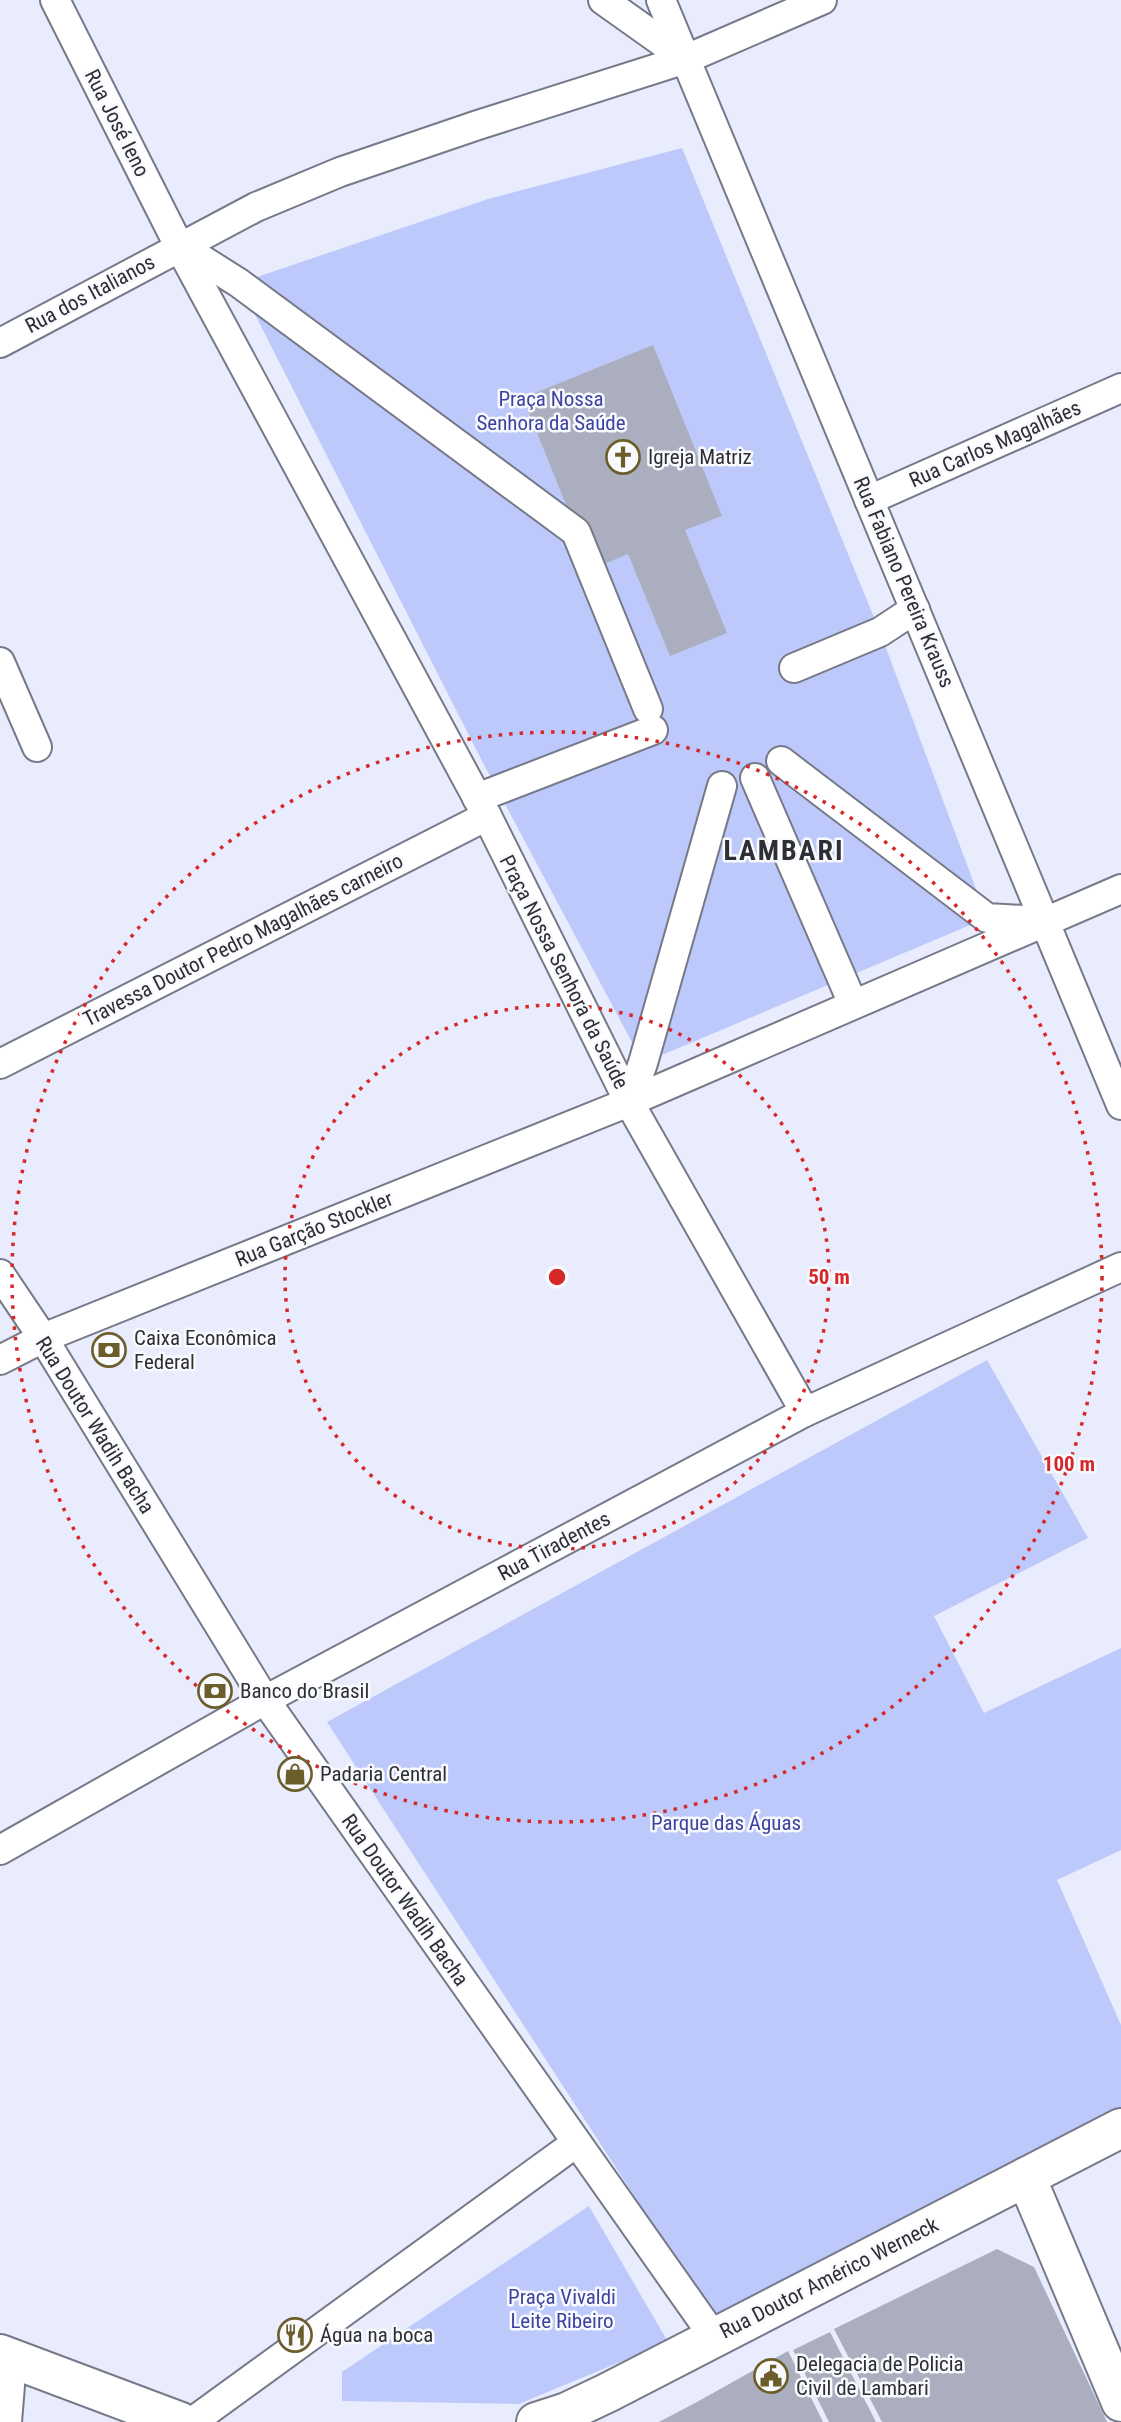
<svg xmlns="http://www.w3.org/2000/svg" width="1121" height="2422" font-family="'Roboto Condensed',sans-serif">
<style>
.green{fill:#bec9fb}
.building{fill:#abaebe}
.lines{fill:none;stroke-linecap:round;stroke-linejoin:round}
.street-casing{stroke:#767988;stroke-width:32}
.secondary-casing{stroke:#767988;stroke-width:42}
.primary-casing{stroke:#767988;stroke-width:42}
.street{stroke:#fff;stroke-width:28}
.secondary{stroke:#fff;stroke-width:38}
.primary{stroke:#fff;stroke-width:38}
.ring{fill:none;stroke:#d62828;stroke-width:3.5;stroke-dasharray:3.5 7}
.labels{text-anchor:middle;stroke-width:5;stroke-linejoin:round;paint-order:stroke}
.street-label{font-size:21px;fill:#2d2f35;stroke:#f9fafd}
.park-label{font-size:21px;fill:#3d43a0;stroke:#f9fafd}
.poi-label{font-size:21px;fill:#2d2f35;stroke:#f9fafd;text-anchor:start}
.district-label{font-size:28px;font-weight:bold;letter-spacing:2px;fill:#2d2f35;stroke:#f9fafd}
.centre{fill:#d62828;stroke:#f9fafd;stroke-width:3.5}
.ring-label{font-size:21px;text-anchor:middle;font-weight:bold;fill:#d62828;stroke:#f9fafd;stroke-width:5;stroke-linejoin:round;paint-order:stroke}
</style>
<rect width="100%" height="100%" fill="#e8ecfd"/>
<!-- green -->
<g class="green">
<path d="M682,148l198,484 107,286 -344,145 -161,-302 -243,-478 249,-84z"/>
<path d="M987,1360l101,178 -154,78 50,97 137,-65v202l-64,30 64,145v91l-407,203 -387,-597z"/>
<path d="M589,2206l79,136 -149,62 -177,-3v-29z"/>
</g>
<!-- building -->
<g class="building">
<path d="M653,345l69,171 -37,14 42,103 -57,23 -42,-102 -36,15 -69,-171z"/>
<path d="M997,2249l37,18 73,155h-225l-48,-93z"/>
<path d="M830,2332l46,90h-47l-36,-72z"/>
<path d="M788,2351l35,71h-164l38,-20z"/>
</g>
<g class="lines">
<!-- street casing -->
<g class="street-casing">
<g id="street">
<path d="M55,0l124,246 308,570 142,286 176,310"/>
<path d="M603,0l83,59"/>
<path d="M661,0l460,1105"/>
<path d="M182,247l57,36 337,249 72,177"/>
<path d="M0,343l256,-136 84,-35 138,-47 208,-66 136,-59"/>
<path d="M869,500l252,-112"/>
<path d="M0,662l37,85"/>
<path d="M794,668l86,-36 35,-23"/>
<path d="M781,761l206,157 53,3"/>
<path d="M755,778l98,226"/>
<path d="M477,798l176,-68"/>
<path d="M0,1064l487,-248"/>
<path d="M629,1102l14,-39 79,-277"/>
<path d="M0,1274l43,64 222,362 449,637"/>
<path d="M0,1360l43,-22 586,-236 492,-213"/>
<path d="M0,1850l265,-150 540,-288 316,-145"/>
<path d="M192,2422l384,-279"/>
</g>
</g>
<!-- secondary casing -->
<g class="secondary-casing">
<g id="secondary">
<path d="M1026,2177l95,225"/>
<path d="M0,2354l181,68"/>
<path d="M536,2422l31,-10 40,-19 514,-265"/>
</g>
</g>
<!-- primary casing -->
<g class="primary-casing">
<path id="primary" d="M0,2358l5,27 -3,37"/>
</g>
<!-- street -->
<use href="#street" class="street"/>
<!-- secondary -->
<use href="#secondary" class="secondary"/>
<!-- primary -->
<use href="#primary" class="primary"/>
</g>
<!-- distance rings -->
<g class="ring">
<circle cx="557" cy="1277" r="272"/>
<circle cx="557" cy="1277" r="545"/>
</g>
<!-- icons -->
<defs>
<g id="church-ring" transform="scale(1.75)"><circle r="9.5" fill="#f9fafd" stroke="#6b5e2b" stroke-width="1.5"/><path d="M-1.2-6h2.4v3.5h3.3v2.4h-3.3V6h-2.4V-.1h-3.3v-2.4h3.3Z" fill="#6b5e2b"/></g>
<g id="bank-ring" transform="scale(1.75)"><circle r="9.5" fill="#f9fafd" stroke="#6b5e2b" stroke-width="1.5"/><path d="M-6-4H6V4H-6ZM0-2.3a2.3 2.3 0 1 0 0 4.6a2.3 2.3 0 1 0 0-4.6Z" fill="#6b5e2b"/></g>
<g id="shop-ring" transform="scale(1.75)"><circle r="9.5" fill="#f9fafd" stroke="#6b5e2b" stroke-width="1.5"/><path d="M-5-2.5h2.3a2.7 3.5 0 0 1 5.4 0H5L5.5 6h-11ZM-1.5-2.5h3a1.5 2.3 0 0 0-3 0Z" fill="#6b5e2b"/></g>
<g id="restaurant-ring" transform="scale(1.75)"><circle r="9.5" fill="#f9fafd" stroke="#6b5e2b" stroke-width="1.5"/><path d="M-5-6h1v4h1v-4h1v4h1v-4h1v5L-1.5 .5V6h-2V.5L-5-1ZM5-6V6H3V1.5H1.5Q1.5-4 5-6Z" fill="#6b5e2b"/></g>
<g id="civic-ring" transform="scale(1.75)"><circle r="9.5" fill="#f9fafd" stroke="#6b5e2b" stroke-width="1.5"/><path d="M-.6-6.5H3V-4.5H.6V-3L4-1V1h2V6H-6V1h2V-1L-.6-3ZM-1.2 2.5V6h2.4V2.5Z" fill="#6b5e2b"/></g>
</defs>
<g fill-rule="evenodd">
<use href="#church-ring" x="623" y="457"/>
<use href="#bank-ring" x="109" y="1350"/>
<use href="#bank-ring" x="215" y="1691"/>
<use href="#shop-ring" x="295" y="1774"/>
<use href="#restaurant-ring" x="295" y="2335"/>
<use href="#civic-ring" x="771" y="2376"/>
</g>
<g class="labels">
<!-- street labels -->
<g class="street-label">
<text transform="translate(117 123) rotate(63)" y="7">Rua José Ieno</text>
<text transform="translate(90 294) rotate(-28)" y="7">Rua dos Italianos</text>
<text transform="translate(995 444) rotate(-24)" y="7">Rua Carlos Magalhães</text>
<text transform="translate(904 582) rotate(67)" y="7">Rua Fabiano Pereira Krauss</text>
<text transform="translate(243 940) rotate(-27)" y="7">Travessa Doutor Pedro Magalhães carneiro</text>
<text transform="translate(564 972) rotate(63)" y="7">Praça Nossa Senhora da Saúde</text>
<text transform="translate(314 1229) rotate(-22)" y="7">Rua Garção Stockler</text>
<text transform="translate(95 1425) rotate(58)" y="7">Rua Doutor Wadih Bacha</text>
<text transform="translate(554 1546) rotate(-28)" y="7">Rua Tiradentes</text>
<text transform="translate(405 1900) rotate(55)" y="7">Rua Doutor Wadih Bacha</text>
<text transform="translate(829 2278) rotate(-27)" y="7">Rua Doutor Américo Werneck</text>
</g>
<!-- park labels -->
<g class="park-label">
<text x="551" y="406">Praça Nossa<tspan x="551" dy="24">Senhora da Saúde</tspan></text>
<text x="726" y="1830">Parque das Águas</text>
<text x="562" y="2304">Praça Vivaldi<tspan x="562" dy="24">Leite Ribeiro</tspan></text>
</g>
<!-- poi labels -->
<g class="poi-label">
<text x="648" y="464">Igreja Matriz</text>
<text x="134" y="1345">Caixa Econômica<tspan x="134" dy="24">Federal</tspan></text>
<text x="240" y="1698">Banco do Brasil</text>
<text x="320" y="1781">Padaria Central</text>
<text x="320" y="2342">Água na boca</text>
<text x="796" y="2371">Delegacia de Policia<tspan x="796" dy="24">Civil de Lambari</tspan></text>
</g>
<!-- district labels -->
<g class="district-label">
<text x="784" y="860">LAMBARI</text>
</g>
</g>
<circle cx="557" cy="1277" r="10" class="centre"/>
<g class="ring-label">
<text x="829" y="1284">50 m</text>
<text x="1069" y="1471">100 m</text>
</g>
</svg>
